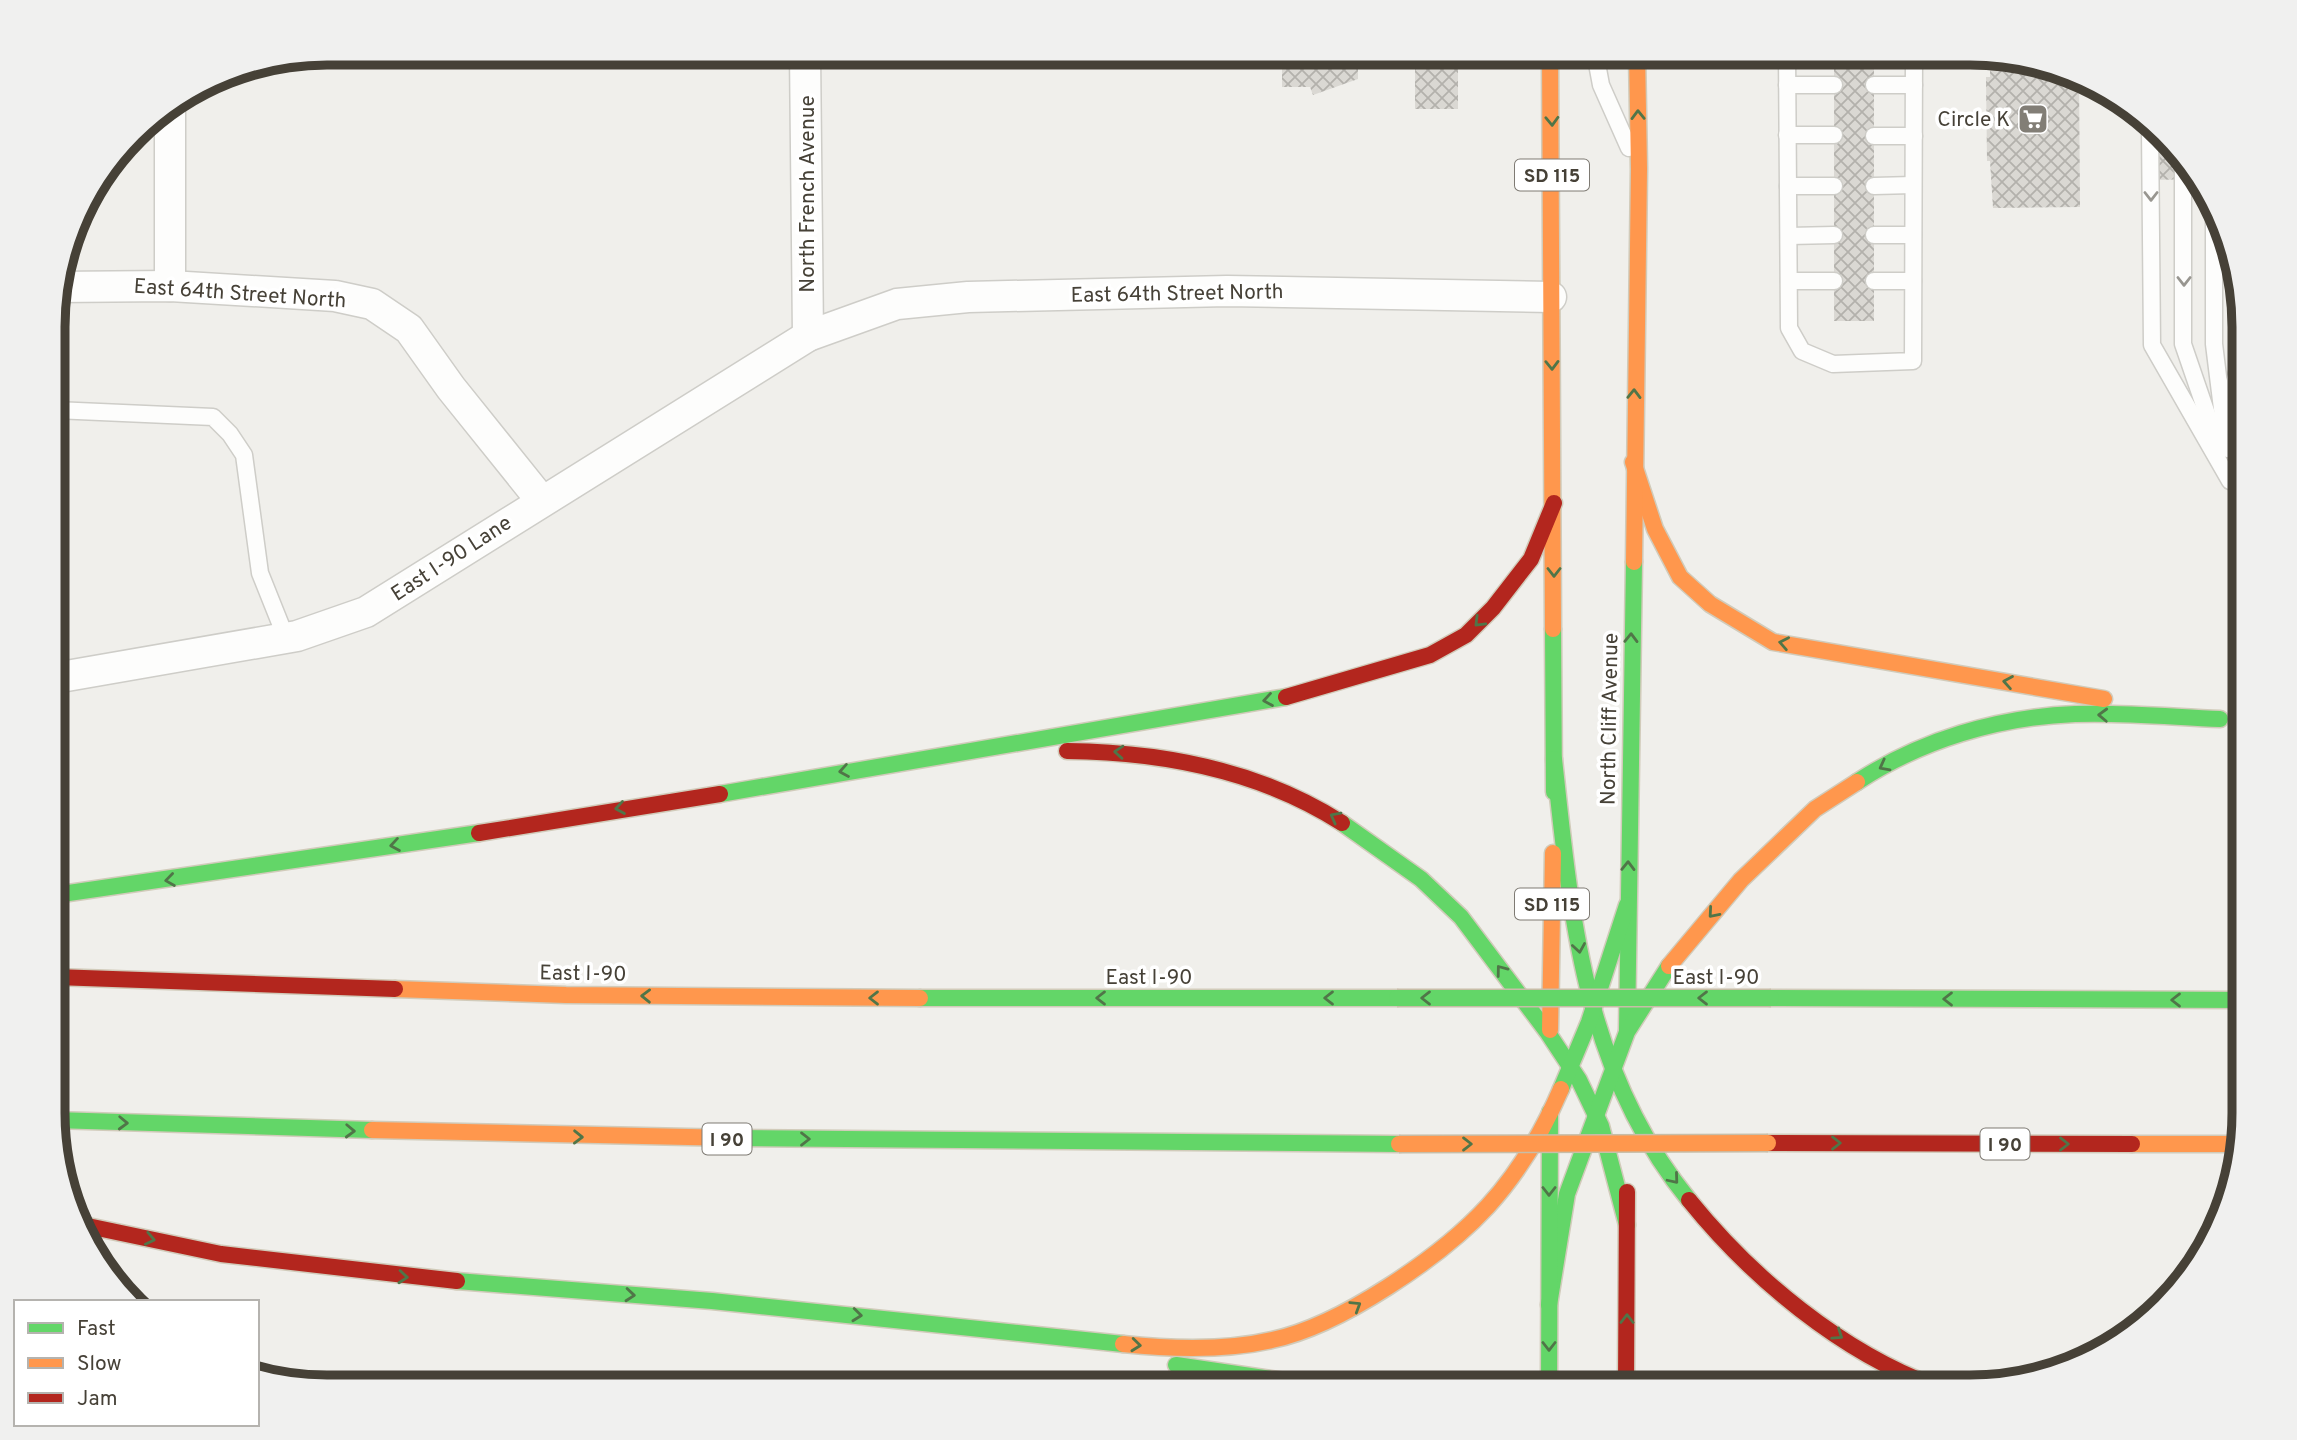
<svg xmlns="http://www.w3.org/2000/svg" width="2297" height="1440" font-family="Overpass,sans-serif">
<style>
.building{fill:url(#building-cross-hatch)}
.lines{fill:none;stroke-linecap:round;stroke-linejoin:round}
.lane-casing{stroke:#cecdc8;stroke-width:19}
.street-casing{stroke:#cecdc8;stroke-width:33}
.fast-casing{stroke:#d1cbba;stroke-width:19}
.slow-casing{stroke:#d1cbba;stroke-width:19}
.jam-casing{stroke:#d1cbba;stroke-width:19}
.lane{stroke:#fdfdfc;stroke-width:16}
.street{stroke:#fdfdfc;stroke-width:30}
.fast{stroke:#63d668;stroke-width:16}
.slow{stroke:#ff974d;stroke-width:16}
.jam{stroke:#b3261e;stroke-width:16}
.fast-bridge-casing{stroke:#c7bda7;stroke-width:19;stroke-linecap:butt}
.slow-bridge-casing{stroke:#c7bda7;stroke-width:19;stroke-linecap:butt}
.fast-bridge{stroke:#63d668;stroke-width:16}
.slow-bridge{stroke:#ff974d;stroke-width:16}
.oneway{stroke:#507548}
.oneway2{stroke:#989690}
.labels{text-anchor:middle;stroke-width:7;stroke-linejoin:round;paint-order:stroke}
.shield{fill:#fff;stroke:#7e7a73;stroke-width:2}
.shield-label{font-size:19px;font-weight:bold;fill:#464137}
.poi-label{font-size:21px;fill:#464137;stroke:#fff;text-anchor:end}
.street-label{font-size:21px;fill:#464137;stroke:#fff}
.rim{fill:none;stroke:#464137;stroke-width:9}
</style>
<defs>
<pattern id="building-cross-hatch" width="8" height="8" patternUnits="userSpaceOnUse" patternTransform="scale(1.75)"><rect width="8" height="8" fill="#dad8d3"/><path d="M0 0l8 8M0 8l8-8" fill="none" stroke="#b3b1ac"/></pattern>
</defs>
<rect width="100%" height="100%" fill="#f0efeb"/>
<!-- building -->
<g class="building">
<path d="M1282,53h76v26l-45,16 -3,-8h-28z"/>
<rect x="1415" y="53" width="43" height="56"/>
<rect x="1834" y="53" width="40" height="268"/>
<path d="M1990,56l68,11 21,10 1,130 -87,1 -3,-47h-3l-1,-84h4z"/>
<path d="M2153,138h7l38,41 -45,1z"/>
</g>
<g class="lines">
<!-- lane casing -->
<g class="lane-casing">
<g id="lane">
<path d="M1595,53l6,32 28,63"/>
<path d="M1787,53l2,275 13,23 31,13 80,-3 1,-308"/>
<path d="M1787,85h47"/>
<path d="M1874,85h40"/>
<path d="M2150,128l2,217 78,136"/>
<path d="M1787,135h47"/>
<path d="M1874,136h40"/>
<path d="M2183,164v180l35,102"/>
<path d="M1788,186h46"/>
<path d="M1874,186l39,-1"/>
<path d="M2214,211v133l13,105"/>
<path d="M1874,235h39"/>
<path d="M1789,236l45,-1"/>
<path d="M1789,281h45"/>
<path d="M1874,281h39"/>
<path d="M55,410l158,7 17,17 14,21 16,118 26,65"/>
<path d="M2225,411l19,-61"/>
</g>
</g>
<!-- street casing -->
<g class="street-casing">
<g id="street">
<path d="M805,53l3,283"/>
<path d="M170,286v-180"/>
<path d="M56,287l114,-1 165,10 37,8 37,25 42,59 90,112"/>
<path d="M55,678l242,-42 69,-24 442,-276 89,-32 71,-7 259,-6 324,6"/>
</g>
</g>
<!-- fast casing -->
<g class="fast-casing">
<g id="fast">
<path d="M1553,629l1,163"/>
<path d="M1554,759c17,158 30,312 135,441"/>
<path d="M1857,782c64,-42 141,-65 218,-68 48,-2 97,3 145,5"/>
<path d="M720,794l566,-97"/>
<path d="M1342,823l79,56 40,38 87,116 31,47 22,46 26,99"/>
<path d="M55,895l424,-62"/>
<path d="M920,998h477"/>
<path d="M1771,998l473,2"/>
<path d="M1627,1030l7,-468"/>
<path d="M1561,1089l28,-67 38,-117"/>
<path d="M55,1120l317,10"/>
<path d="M733,1138l666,6"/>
<path d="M457,1281l255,20 411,43"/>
<path d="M1549,1305l18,-111 60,-162 42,-66"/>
<path d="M1176,1365l150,22"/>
<path d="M1549,1387l1,-275"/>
</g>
</g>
<!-- slow casing -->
<g class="slow-casing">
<g id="slow">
<path d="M1550,53l3,576"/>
<path d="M1633,462l22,67 25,48 30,27 63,38 331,57"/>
<path d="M1634,562l5,-393 -2,-116"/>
<path d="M1669,966l72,-86 74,-71 42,-27"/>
<path d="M395,989l171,6 354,3"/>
<path d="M1550,1030l3,-177"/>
<path d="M372,1130l361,8"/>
<path d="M2132,1144h109"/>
<path d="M1123,1344c48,5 102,7 149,-4 68,-14 169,-83 216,-134 31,-34 55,-75 73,-117"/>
</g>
</g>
<!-- jam casing -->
<g class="jam-casing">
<g id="jam">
<path d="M1286,697l144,-42 36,-20 27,-27 38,-49 23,-56"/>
<path d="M1067,751c97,1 192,19 275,72"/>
<path d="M479,833l241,-39"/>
<path d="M55,977l340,12"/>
<path d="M1768,1143l364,1"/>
<path d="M1689,1200c63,78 152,152 247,187"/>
<path d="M83,1225l138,29 236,27"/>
<path d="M1626,1387l1,-195"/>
</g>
</g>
<!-- lane -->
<use href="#lane" class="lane"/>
<!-- street -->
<use href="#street" class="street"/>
<!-- fast -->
<use href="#fast" class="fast"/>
<!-- slow -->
<use href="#slow" class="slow"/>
<!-- jam -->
<use href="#jam" class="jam"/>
<!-- fast-bridge casing -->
<g class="fast-bridge-casing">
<path id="fast-bridge" d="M1397,998h374"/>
</g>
<!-- slow-bridge casing -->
<g class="slow-bridge-casing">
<path id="slow-bridge" d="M1399,1144l369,-1"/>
</g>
<!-- fast-bridge -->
<use href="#fast-bridge" class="fast-bridge"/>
<!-- slow-bridge -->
<use href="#slow-bridge" class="slow-bridge"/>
</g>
<!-- one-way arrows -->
<defs><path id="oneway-chevron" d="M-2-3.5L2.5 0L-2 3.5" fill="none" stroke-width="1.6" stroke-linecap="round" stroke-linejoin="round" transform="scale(1.75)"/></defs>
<g class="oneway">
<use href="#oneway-chevron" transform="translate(1638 115) rotate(-91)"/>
<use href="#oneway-chevron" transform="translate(1552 121) rotate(88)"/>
<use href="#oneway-chevron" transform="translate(1552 365) rotate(89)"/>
<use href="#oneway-chevron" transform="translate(1634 394) rotate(-89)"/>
<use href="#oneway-chevron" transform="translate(1554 572) rotate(90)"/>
<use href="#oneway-chevron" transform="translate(1479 622) rotate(135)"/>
<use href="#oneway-chevron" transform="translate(1631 638) rotate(-89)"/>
<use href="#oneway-chevron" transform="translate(1784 643) rotate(-169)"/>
<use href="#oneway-chevron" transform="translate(2008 682) rotate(-170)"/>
<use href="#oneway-chevron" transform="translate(1268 700) rotate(171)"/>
<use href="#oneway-chevron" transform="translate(2103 715) rotate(-178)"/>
<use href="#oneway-chevron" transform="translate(1119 752) rotate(-176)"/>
<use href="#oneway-chevron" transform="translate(1884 766) rotate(152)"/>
<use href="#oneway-chevron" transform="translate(844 771) rotate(170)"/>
<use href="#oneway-chevron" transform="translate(620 808) rotate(171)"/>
<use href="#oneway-chevron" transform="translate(1335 817) rotate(-152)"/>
<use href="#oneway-chevron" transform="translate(395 845) rotate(171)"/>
<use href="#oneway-chevron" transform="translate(1628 866) rotate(-89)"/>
<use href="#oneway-chevron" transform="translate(170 880) rotate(172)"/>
<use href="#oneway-chevron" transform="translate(1713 913) rotate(131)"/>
<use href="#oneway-chevron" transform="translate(1579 948) rotate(81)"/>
<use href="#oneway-chevron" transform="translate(1501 970) rotate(-127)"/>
<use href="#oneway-chevron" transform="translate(646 996) rotate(-179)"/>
<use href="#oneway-chevron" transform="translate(874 998) rotate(180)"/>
<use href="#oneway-chevron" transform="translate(1101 998) rotate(180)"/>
<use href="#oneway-chevron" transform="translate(1329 998) rotate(180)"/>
<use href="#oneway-chevron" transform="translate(1426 998) rotate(180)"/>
<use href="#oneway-chevron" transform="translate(1703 998) rotate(180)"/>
<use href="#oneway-chevron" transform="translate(1948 999) rotate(-180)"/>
<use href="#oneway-chevron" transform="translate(2176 1000) rotate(-180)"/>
<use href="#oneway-chevron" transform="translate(123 1123) rotate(2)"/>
<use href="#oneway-chevron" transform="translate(350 1131) rotate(2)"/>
<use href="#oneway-chevron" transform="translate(578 1137) rotate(1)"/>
<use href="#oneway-chevron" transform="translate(805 1139)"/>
<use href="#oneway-chevron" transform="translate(1836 1143)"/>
<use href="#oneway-chevron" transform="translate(1467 1144)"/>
<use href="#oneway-chevron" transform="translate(2064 1144)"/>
<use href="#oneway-chevron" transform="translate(1674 1179) rotate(50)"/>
<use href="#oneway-chevron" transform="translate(1549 1191) rotate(90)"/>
<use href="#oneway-chevron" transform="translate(150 1239) rotate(12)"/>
<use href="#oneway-chevron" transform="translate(403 1277) rotate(5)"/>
<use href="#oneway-chevron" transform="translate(630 1295) rotate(5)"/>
<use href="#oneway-chevron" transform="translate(1356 1306) rotate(-32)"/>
<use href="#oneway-chevron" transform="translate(857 1315) rotate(6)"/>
<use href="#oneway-chevron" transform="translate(1627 1319) rotate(-90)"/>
<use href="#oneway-chevron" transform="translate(1838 1335) rotate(34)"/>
<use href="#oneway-chevron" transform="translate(1136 1345) rotate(6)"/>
<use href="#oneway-chevron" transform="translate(1549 1346) rotate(90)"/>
</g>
<g class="oneway2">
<use href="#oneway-chevron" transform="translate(2151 196) rotate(90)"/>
<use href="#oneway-chevron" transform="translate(2184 281) rotate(90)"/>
</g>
<!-- icons -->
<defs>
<g id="supermarket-square" transform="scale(1.575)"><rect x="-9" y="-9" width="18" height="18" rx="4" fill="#827e76" stroke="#fff"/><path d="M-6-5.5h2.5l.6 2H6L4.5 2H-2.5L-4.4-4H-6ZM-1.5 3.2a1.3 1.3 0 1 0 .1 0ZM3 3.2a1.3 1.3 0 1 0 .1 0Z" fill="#fff"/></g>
</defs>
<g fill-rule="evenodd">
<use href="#supermarket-square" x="2033" y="119"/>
</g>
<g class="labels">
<!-- shield labels -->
<g class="shield">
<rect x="1515" y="159.5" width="74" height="31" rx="5"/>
<rect x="1515" y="888.5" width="74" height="31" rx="5"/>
<rect x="702.5" y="1123.5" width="49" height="31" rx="5"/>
<rect x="1980.5" y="1128.5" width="49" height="31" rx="5"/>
</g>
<g class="shield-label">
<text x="1552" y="182">SD 115</text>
<text x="1552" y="911">SD 115</text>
<text x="727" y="1146">I 90</text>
<text x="2005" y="1151">I 90</text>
</g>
<!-- poi labels -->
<g class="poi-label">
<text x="2010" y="126">Circle K</text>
</g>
<!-- street labels -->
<g class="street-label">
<text transform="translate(807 194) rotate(-90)" y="7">North French Avenue</text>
<text transform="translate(240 293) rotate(4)" y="7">East 64th Street North</text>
<text transform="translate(1177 293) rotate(-1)" y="7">East 64th Street North</text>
<text transform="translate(451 558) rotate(-33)" y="7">East I-90 Lane</text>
<text transform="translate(1609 719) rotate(-89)" y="7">North Cliff Avenue</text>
<text transform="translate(583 973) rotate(1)" y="7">East I-90</text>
<text x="1149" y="984">East I-90</text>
<text x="1716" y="984">East I-90</text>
</g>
</g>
<!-- crop -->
<path d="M0 0H2297V1440H0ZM327 65H1970A262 262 0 0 1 2232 327V1113A262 262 0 0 1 1970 1375H327A262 262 0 0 1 65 1113V327A262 262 0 0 1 327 65Z" fill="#f0f0ef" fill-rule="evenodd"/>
<path class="rim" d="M327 65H1970A262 262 0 0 1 2232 327V1113A262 262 0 0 1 1970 1375H327A262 262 0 0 1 65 1113V327A262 262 0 0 1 327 65Z"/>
<!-- legend -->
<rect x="14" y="1300" width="245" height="126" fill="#ffffff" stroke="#b5b3af" stroke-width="2"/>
<rect x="28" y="1323" width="35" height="10" fill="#63d668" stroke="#b5b3af" stroke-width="2"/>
<text x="77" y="1335" font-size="21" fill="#464137">Fast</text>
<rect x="28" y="1358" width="35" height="10" fill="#ff974d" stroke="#b5b3af" stroke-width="2"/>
<text x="77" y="1370" font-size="21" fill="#464137">Slow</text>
<rect x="28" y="1393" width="35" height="10" fill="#b3261e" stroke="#b5b3af" stroke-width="2"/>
<text x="77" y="1405" font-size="21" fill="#464137">Jam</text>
</svg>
